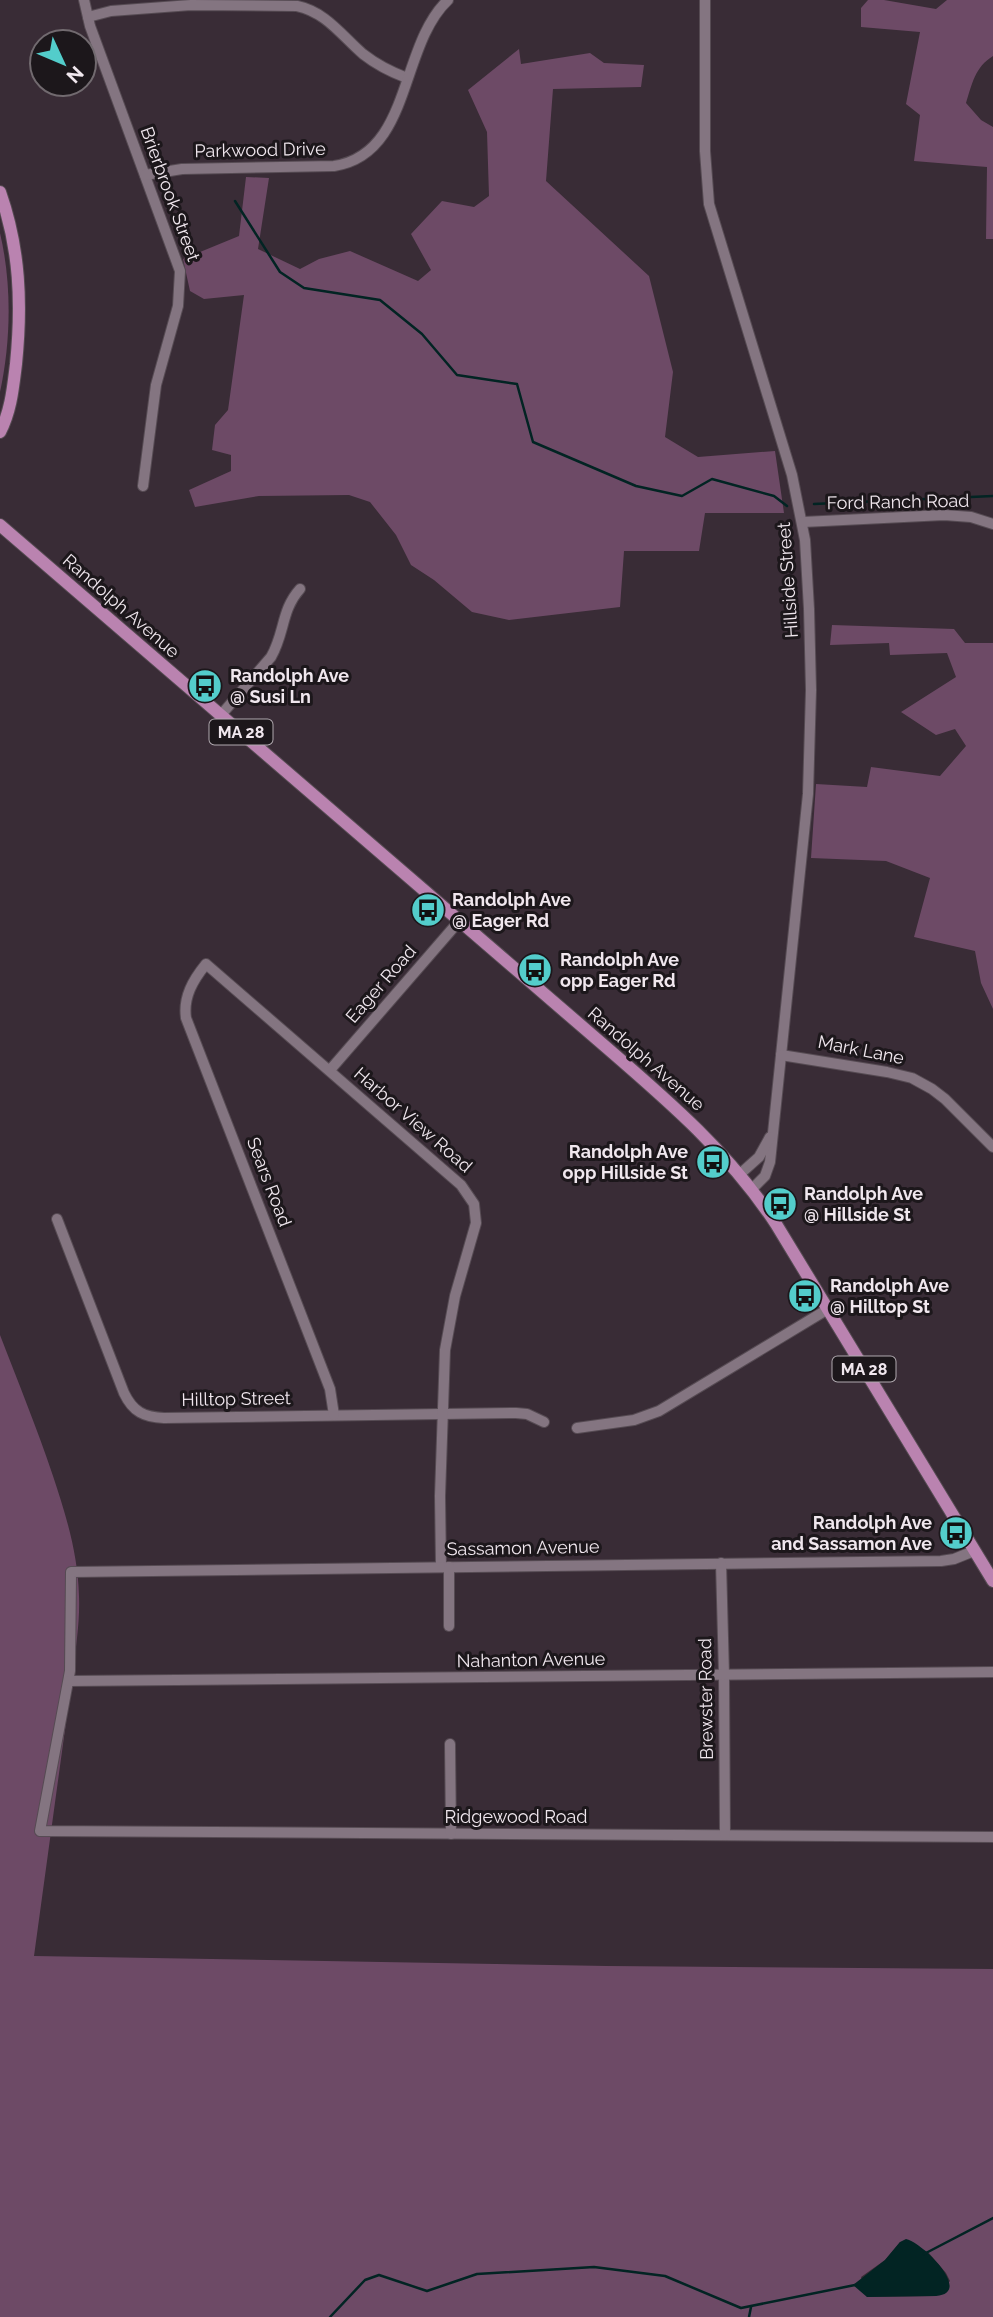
<svg xmlns="http://www.w3.org/2000/svg" width="993" height="2317" font-family="Raleway,sans-serif">
<style>
.green{fill:#6d4a66;fill-rule:evenodd}
.water{fill:#022423}
.lines{fill:none;stroke-linecap:round;stroke-linejoin:round}
.stream{stroke:#022423;stroke-width:2.5}
.minor-casing{stroke:#564b53;stroke-width:12}
.major-casing{stroke:#564b53;stroke-width:14}
.minor{stroke:#847581;stroke-width:10}
.major{stroke:#ba83b0;stroke-width:12}
.labels{text-anchor:middle;stroke-width:6;stroke-linejoin:round;paint-order:stroke}
.shield{fill:#1c171b;stroke:#b0a9af;stroke-width:2}
.shield-label{font-size:16px;font-weight:bold;fill:#f0e7ee}
.street-label{font-size:18px;fill:#f0e7ee;stroke:#1c171b}
.poi-label{font-size:18px;font-weight:bold;fill:#f0e7ee;stroke:#1c171b;text-anchor:start}
</style>
<rect width="100%" height="100%" fill="#392c36"/>
<!-- green -->
<g class="green">
<path d="M868,0h16l52,9 11,-9h46v56c-18,11 -21,28 -27,47l15,17 12,7v112h-7l1,-72 -73,-6 6,-46 -14,-11 14,-72 -59,-5v-19z"/>
<path d="M519,49l2,15 69,-11 14,10 40,2 -3,22 -88,2 -7,92 103,95 24,96 -8,65 33,20 77,-6 9,62h-79l-6,38h-75l-4,56 -111,13 -37,-8 -38,-32 -23,-15 -15,-30 -26,-33 -21,-7 -90,1 -64,11 -6,-17 42,-19v-16l-19,-5 3,-25 13,-15 16,-115 -40,4 -14,-8 -7,-32 56,-23 7,-59 23,1 -11,71 42,20 19,-10 31,-8 68,30 13,-11 -20,-36 31,-33 32,6 15,-11 -2,-64 -19,-42z"/>
<path d="M0,233c12,51 11,108 0,159z"/>
<path d="M832,625l122,4 11,14h28v366l-12,-26 -6,-32 -61,-14 16,-59 -44,-17 -75,-3 5,-74 51,3 4,-20 69,9 26,-30 -11,-17 -19,6 -35,-23 55,-35 -9,-24 -57,2 -1,-12 -59,2z"/>
<path d="M0,1335c18,47 37,93 53,141 13,39 25,78 26,120 1,25 -3,50 -6,75l-39,285 573,10 386,3v348h-993zM900,2242l28,10 18,21 4,8 -14,15 -69,1 -6,-20 24,-17z"/>
</g>
<!-- water -->
<path class="water" d="M906,2239c16,3 68,54 30,57l-69,1 -14,-12 32,-25 15,-18z"/>
<g class="lines">
<!-- stream -->
<g class="stream">
<path d="M235,201l45,71 24,16 76,12 42,34 35,41 60,9 16,58 103,44 46,10 30,-17 62,17 13,10"/>
<path d="M814,504l179,-8"/>
<path d="M924,2254l69,-36"/>
<path d="M330,2317l35,-37 14,-5 48,16 50,-17 117,-7 71,9 76,32 114,-23"/>
<path d="M749,2317l2,-10"/>
</g>
<!-- minor casing -->
<g class="minor-casing">
<g id="minor">
<path d="M84,0l6,26 90,245 -2,35 -22,79 -13,101"/>
<path d="M705,0v151l4,53 83,271 13,65 4,69 2,81 -3,104 -38,368 -5,14 -13,13"/>
<path d="M88,17l23,-6 80,-6 106,1c29,6 45,30 66,48 14,11 28,18 44,24"/>
<path d="M145,175l37,-6 152,-3c78,-12 65,-120 114,-166"/>
<path d="M803,522l141,-7 27,2 22,7"/>
<path d="M221,715l50,-58c14,-24 10,-47 29,-68"/>
<path d="M781,1055l106,17 25,6 20,11 13,10 48,48"/>
<path d="M330,1070l130,-150"/>
<path d="M740,1174l19,-17 11,-20"/>
<path d="M57,1219l67,174c9,19 20,24 40,25l352,-5 11,1 17,8"/>
<path d="M334,1415l-4,-26 -144,-371c-3,-21 7,-38 20,-54l255,221 13,19 2,19 -21,73 -10,54 -5,146 1,71"/>
<path d="M577,1428l57,-8 25,-9 169,-102"/>
<path d="M974,1551l-20,8 -13,2 -870,11 -1,99 -30,160 953,6"/>
<path d="M721,1563l3,112 1,160"/>
<path d="M449,1567v59"/>
<path d="M69,1681l924,-9"/>
<path d="M450,1744l1,90"/>
</g>
</g>
<!-- major casing -->
<g class="major-casing">
<g id="major">
<path d="M0,192c20,57 22,112 16,172 -3,24 -5,47 -16,68"/>
<path d="M0,525l592,510c67,58 135,114 184,189l217,357"/>
</g>
</g>
<!-- minor -->
<use href="#minor" class="minor"/>
<!-- major -->
<use href="#major" class="major"/>
</g>
<!-- icons -->
<defs>
<g id="bus-disc" transform="scale(1.75)"><circle r="9.5" fill="#53cdcb" stroke="#1c171b"/><path d="M-5-6H5V4H4V6H2V4H-2V6H-4V4H-5ZM-3.5-4V0h7V-4ZM-3.5 1.2v1.5H-2V1.2ZM2 1.2v1.5H3.5V1.2Z" fill="#111"/></g>
</defs>
<g fill-rule="evenodd">
<use href="#bus-disc" x="205" y="686"/>
<use href="#bus-disc" x="428" y="910"/>
<use href="#bus-disc" x="535" y="970"/>
<use href="#bus-disc" x="713" y="1162"/>
<use href="#bus-disc" x="780" y="1204"/>
<use href="#bus-disc" x="805" y="1296"/>
<use href="#bus-disc" x="956" y="1533"/>
</g>
<g class="labels">
<!-- shield labels -->
<g class="shield">
<rect x="209.5" y="719.5" width="63" height="25" rx="5"/>
<rect x="832.5" y="1356.5" width="63" height="25" rx="5"/>
</g>
<g class="shield-label">
<text x="241" y="738">MA 28</text>
<text x="864" y="1375">MA 28</text>
</g>
<!-- street labels -->
<g class="street-label">
<text transform="translate(260 150) rotate(-1)" y="6">Parkwood Drive</text>
<text transform="translate(170 194) rotate(70)" y="6">Brierbrook Street</text>
<text transform="translate(898 502) rotate(-1)" y="6">Ford Ranch Road</text>
<text transform="translate(788 580) rotate(-94)" y="6">Hillside Street</text>
<text transform="translate(121 606) rotate(41)" y="6">Randolph Avenue</text>
<text transform="translate(381 984) rotate(-49)" y="6">Eager Road</text>
<text transform="translate(861 1050) rotate(11)" y="6">Mark Lane</text>
<text transform="translate(646 1059) rotate(41)" y="6">Randolph Avenue</text>
<text transform="translate(413 1120) rotate(41)" y="6">Harbor View Road</text>
<text transform="translate(269 1182) rotate(69)" y="6">Sears Road</text>
<text transform="translate(236 1399) rotate(-1)" y="6">Hilltop Street</text>
<text transform="translate(523 1548) rotate(-1)" y="6">Sassamon Avenue</text>
<text transform="translate(531 1660) rotate(-1)" y="6">Nahanton Avenue</text>
<text transform="translate(706 1699) rotate(-91)" y="6">Brewster Road</text>
<text x="516" y="1823">Ridgewood Road</text>
</g>
<!-- poi labels -->
<g class="poi-label">
<text x="230" y="682">Randolph Ave<tspan x="230" dy="21">@ Susi Ln</tspan></text>
<text x="452" y="906">Randolph Ave<tspan x="452" dy="21">@ Eager Rd</tspan></text>
<text x="560" y="966">Randolph Ave<tspan x="560" dy="21">opp Eager Rd</tspan></text>
<text x="688" y="1158" text-anchor="end">Randolph Ave<tspan x="688" dy="21">opp Hillside St</tspan></text>
<text x="804" y="1200">Randolph Ave<tspan x="804" dy="21">@ Hillside St</tspan></text>
<text x="830" y="1292">Randolph Ave<tspan x="830" dy="21">@ Hilltop St</tspan></text>
<text x="932" y="1529" text-anchor="end">Randolph Ave<tspan x="932" dy="21">and Sassamon Ave</tspan></text>
</g>
</g>
<!-- north arrow -->
<g transform="translate(63 63) rotate(134)"><circle r="33" fill="#1c171b" stroke="#716a6f" stroke-width="2"/>
<path d="M0-5L12 26L0 18L-12 26Z" fill="#53cdcb"/>
<text y="-10" font-size="19" font-weight="bold" text-anchor="middle" fill="#f0e7ee">N</text>
</g>
</svg>
